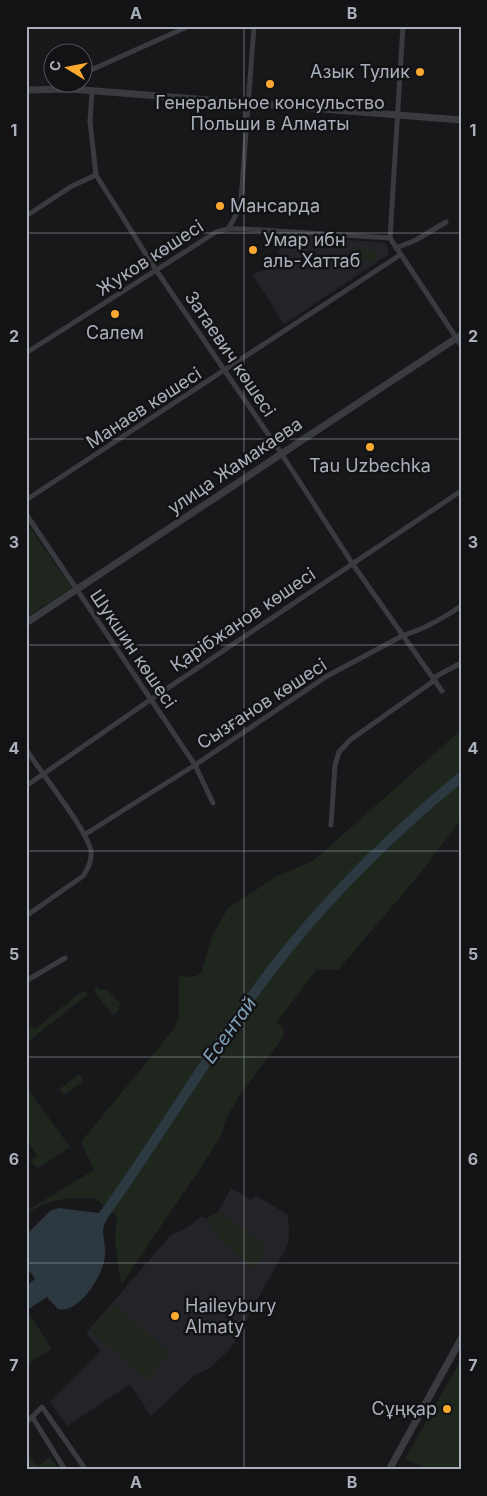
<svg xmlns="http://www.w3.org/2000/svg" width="487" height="1496" font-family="Inter,sans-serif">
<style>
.built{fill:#242428}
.green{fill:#1e261e}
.water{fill:#2d3940}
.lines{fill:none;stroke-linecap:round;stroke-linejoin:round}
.river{stroke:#2d3940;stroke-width:10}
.minor{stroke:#393b40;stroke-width:5}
.tertiary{stroke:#393b40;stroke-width:7}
.grid{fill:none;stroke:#aab0bb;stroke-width:1;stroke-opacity:0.55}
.poi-dot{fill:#fca92f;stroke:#131316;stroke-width:2}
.labels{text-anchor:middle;stroke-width:5;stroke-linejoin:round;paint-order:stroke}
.poi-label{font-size:18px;fill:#aab0bb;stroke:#131316}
.street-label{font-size:18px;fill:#aab0bb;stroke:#131316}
.water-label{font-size:19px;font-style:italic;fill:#7fa1b8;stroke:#131316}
.neatline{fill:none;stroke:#aab0bb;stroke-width:2}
.grid-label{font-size:16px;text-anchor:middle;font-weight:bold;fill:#aab0bb}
</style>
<rect width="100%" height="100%" fill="#18181b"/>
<!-- built -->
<g class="built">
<path d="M281,234l105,9 3,11 -105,70 -32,-50 25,-8z"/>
<path d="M231,1188l20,12 4,-5 33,20 1,15 -1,14 -57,104 -22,21 -14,6 -44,41 -21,-32 -63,42 -17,-24 51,-51 -15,-18 85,-98 17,-8 14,-11 3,3 4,-1 9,-6z"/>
</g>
<!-- green -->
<g class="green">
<path d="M354,247l23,4 -2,12 -23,-4z"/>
<path d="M26,522l46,66 -46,29z"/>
<path d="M461,730v90l-43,56 -80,94 -21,-1 -40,53 7,7 -1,8 -42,56 -15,26 -5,17 -18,28 -82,121 -6,-45 2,-23 -22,-19c-28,0 -45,0 -69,16v-3l68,-41 -13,-28 92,-112 6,-14v-40l15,1 7,-4 11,-37 16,-28 49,-32 36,-15z"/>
<path d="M97,986l2,3 9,2 12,12 -2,8 -5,4 -17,-21 -2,-6z"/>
<path d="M81,992h6v3l-61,48v-14l5,-3 4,3z"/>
<path d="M80,1074l3,7 -19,14 -5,-6z"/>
<path d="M26,1087l44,60 -32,21 -8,-7 7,-5 -11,-17z"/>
<path d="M218,1212l49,34 -13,23 -33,-29 -16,-21z"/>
<path d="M114,1304l56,49 -23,27 -56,-49z"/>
<path d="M30,1315l21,33 -1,3 -17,9 -3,6 -4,1v-50z"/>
<path d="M461,1360v110h-31l-25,-11z"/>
<path d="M26,1452l12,14 12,-9 10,13h-32z"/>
</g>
<!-- water -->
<path class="water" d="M59,1208l39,5 9,6c-8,12 -1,22 -2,35 0,19 -26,61 -47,55l-11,-12 -20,13 -1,-24 9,-7 -9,-13v-31l24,-24z"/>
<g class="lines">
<!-- river -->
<path class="river" d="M95,1227c67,-91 121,-189 192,-277 51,-63 111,-121 174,-173"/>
<!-- minor -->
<g class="minor">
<path d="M403,26l-13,212 71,107"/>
<path d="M82,74l107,-48"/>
<path d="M92,91l-2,31 6,53 60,95 125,183 71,110 90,128"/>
<path d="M26,216l46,-30 24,-11"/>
<path d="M228,229l7,-12 6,-17 13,-174"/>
<path d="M396,248l20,-8 30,-18"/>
<path d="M26,353l190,-121 12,-3h16l146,9"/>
<path d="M26,500l374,-245"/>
<path d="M26,514l169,251 18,38"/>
<path d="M433,678l28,-15"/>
<path d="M26,749c15,24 60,79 65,102 1,9 -3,18 -8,25l-57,40"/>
<path d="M26,786l124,-86 311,-209"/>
<path d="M331,825l4,-60 4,-13 11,-12 85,-60"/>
<path d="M84,835l111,-70 132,-89 77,-41c21,-6 38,-16 57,-29"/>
<path d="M26,981l39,-23"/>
<path d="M33,1418l32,52"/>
<path d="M26,1423l16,-16 44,63"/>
</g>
<!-- tertiary -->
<g class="tertiary">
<path d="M26,90l45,-1 390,31"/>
<path d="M26,623l435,-288"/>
<path d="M389,1470l72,-131"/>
</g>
</g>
<!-- grid -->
<path class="grid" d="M244,26v1444M26,233h435M26,439h435M26,645h435M26,851h435M26,1057h435M26,1263h435"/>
<!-- markers -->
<g class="poi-dot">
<circle cx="420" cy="72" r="5"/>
<circle cx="270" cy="84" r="5"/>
<circle cx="220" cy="206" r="5"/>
<circle cx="253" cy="250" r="5"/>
<circle cx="115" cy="314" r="5"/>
<circle cx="370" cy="447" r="5"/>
<circle cx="175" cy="1316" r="5"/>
<circle cx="447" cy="1409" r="5"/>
</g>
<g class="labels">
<!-- poi labels -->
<g class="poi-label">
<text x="410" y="78" text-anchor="end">Азык Тулик</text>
<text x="270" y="109">Генеральное консульство<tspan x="270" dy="21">Польши в Алматы</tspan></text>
<text x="230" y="212" text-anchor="start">Мансарда</text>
<text x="263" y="246" text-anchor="start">Умар ибн<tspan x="263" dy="21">аль-Хаттаб</tspan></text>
<text x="115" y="339">Салем</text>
<text x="370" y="472">Tau Uzbechka</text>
<text x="185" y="1312" text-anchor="start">Haileybury<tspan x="185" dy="21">Almaty</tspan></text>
<text x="437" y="1415" text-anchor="end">Сұңқар</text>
</g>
<!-- street labels -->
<g class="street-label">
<text transform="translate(150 258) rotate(-33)" y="6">Жуков көшесі</text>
<text transform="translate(230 354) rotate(56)" y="6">Затаевич көшесі</text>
<text transform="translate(144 408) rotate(-33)" y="6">Манаев көшесі</text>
<text transform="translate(235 466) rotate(-34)" y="6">улица Жамакаева</text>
<text transform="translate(243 620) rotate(-34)" y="6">Қарібжанов көшесі</text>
<text transform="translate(133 649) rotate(56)" y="6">Шукшин көшесі</text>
<text transform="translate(262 704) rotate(-33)" y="6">Сызғанов көшесі</text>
</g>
<!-- water labels -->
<g class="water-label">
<text transform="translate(229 1030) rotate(-54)" y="7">Есентай</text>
</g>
</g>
<!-- border -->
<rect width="487" height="1496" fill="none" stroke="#131316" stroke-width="55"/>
<!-- north arrow -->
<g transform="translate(68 68) rotate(280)"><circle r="24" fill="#131316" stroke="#4f5258"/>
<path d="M0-4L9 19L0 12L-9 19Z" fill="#fca92f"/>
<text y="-8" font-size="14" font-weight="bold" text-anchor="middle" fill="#aab0bb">С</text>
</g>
<rect x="28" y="28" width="432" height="1440" class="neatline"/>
<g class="grid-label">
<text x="136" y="19">A</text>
<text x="352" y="19">B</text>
<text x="14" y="136">1</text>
<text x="473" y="136">1</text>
<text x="14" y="342">2</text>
<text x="473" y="342">2</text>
<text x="14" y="548">3</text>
<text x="473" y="548">3</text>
<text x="14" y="754">4</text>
<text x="473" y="754">4</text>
<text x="14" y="960">5</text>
<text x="473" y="960">5</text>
<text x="14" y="1165">6</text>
<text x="473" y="1165">6</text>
<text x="14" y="1371">7</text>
<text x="473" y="1371">7</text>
<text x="136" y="1488">A</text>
<text x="352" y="1488">B</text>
</g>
</svg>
